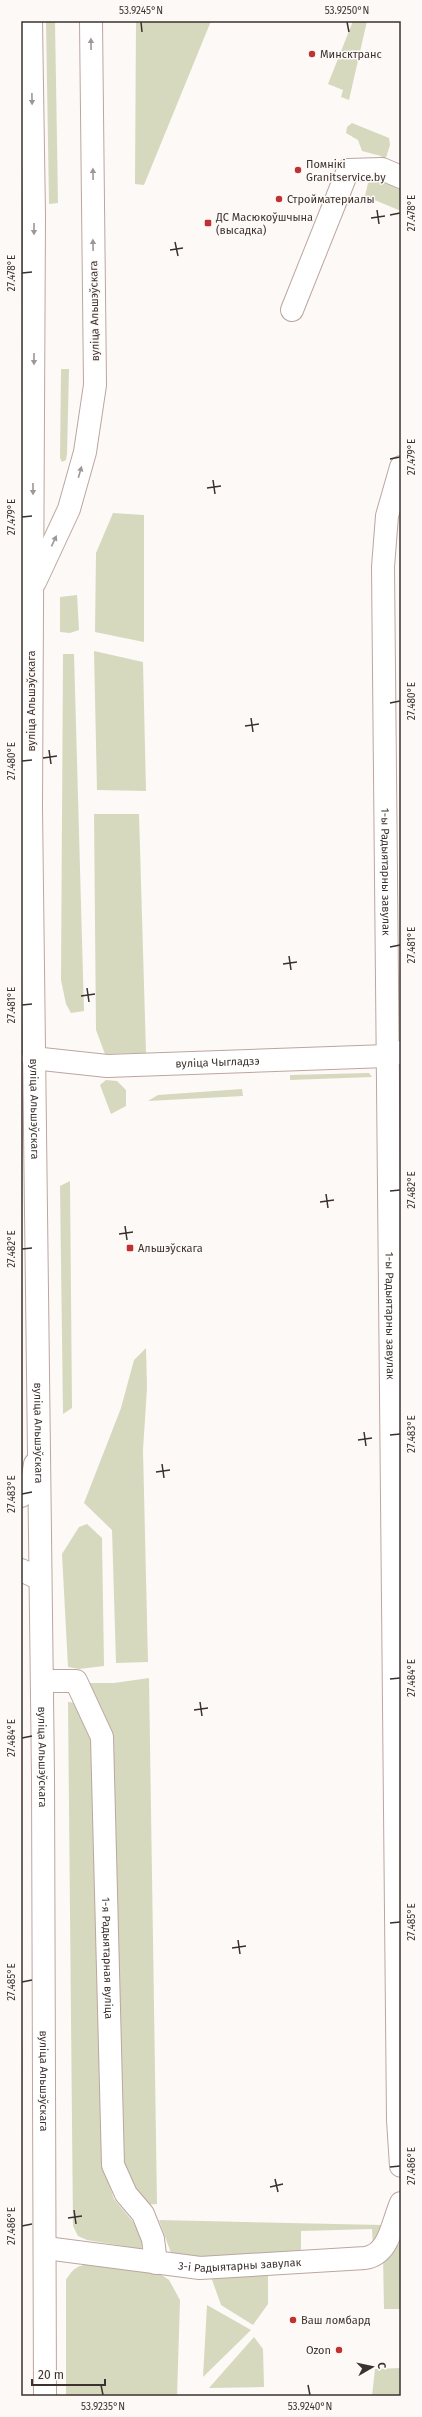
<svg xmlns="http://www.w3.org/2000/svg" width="422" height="2417" font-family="'Fira Sans',sans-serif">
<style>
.green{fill:#d6d9be}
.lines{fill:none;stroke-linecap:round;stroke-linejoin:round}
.minor-casing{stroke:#bca69f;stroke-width:24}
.major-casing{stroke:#bca69f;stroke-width:24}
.minor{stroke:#fff;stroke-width:22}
.major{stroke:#fff;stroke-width:22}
.oneway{fill:#9d9897}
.ticks{fill:none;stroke:#3b322f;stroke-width:1.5}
.poi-dot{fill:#c03132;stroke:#fdf9f7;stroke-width:1.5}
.labels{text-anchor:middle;stroke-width:3;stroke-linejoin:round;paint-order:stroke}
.poi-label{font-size:11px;fill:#3b322f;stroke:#fdf9f7;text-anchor:start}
.street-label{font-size:11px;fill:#3b322f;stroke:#fdf9f7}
.neatline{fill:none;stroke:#3b322f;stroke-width:1.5}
.ticks-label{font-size:10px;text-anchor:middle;fill:#3b322f}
</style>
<rect width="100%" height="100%" fill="#fdf9f7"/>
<!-- green -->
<g class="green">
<path d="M46,21h9l3,182 -9,1z"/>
<path d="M136,21h75l-67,164 -9,-1z"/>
<path d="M353,21h14l-18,79 -8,-3 2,-7 -15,-6z"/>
<path d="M352,123l37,15 1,7 -6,19 -3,-8 -19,-5 -4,-11 -12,-7 1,-6z"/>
<path d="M380,181l21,7v23l-36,-15 3,-13z"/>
<path d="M61,369h8l-2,85 -1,6 -4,2 -2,-4z"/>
<path d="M113,513l31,2v127l-49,-10 1,-79z"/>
<path d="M77,595l2,35 -9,3 -10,-1v-35z"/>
<path d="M94,651l49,11 3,129 -49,-1z"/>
<path d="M63,654h11l10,357 -13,2 -5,-9 -5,-24z"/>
<path d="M94,814h45l7,239 -41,1 -9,-24z"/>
<path d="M369,1073l3,4 -82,3v-5z"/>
<path d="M106,1080l11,1 9,9v16l-15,8 -11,-29z"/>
<path d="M21,1087l2,393 -2,2z"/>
<path d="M242,1089l1,7 -95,5 10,-6z"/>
<path d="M70,1181l2,227 -9,6 -3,-228z"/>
<path d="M146,1348l1,40 -4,62 5,212 -32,1 -4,-133 -28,-27 37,-95 13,-48z"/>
<path d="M87,1524l15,14 2,128 -25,3 -11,-2 -6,-113 17,-27z"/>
<path d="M149,1678l8,526 -15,1 -20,-34 -10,-435 -27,-53h29z"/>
<path d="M68,1702l8,1 18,42 10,424 10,30 25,30 6,11 -4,9 -54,-9 -9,-4 -5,-10z"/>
<path d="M21,2024l2,26 -2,346z"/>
<path d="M159,2220l223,5 -9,23 -1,-19 -71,2v21c-39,5 -92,13 -130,1z"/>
<path d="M401,2243v66h-17l-1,-54z"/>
<path d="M92,2264l64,7 13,9 11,20 -3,96h-111v-116c7,-12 12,-15 26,-16z"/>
<path d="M210,2274h58v30l-15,21 -32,-20z"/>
<path d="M207,2305l44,25 -48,47z"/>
<path d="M254,2337l9,12 1,38 -55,1z"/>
<path d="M401,2368v28h-29l3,-27z"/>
</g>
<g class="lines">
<!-- minor casing -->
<g class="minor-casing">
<g id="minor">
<path d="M292,310l56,-140 34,-1 19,8"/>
<path id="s1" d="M401,467l-14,49 -4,51 15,1553 3,46"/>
<path id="s2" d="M33,1058l74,8 280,-10 14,-4"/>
<path id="s3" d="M42,1681h34l26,56 11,428 13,29 17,20 10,25 3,24"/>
<path id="s4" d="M46,2248l154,20 165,-10c25,-4 27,-35 36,-55"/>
</g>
</g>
<!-- major casing -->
<g class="major-casing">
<g id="major">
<path id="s5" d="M31,21l3,195 -3,591 12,970 2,619"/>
<path d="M35,582l34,-73 16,-57 10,-67 -4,-364"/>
<path d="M21,1496l12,-19 2,-13"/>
<path d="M21,1570l19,9"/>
</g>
</g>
<!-- minor -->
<use href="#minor" class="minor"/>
<!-- major -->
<use href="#major" class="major"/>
</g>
<!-- one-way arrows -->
<defs><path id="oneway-solid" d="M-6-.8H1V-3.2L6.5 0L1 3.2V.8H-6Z"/></defs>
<g class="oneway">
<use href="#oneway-solid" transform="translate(91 44) rotate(-91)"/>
<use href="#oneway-solid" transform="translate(32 99) rotate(89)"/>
<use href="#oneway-solid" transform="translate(93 174) rotate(-91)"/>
<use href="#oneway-solid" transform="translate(34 229) rotate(90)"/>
<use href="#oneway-solid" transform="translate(93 245) rotate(-91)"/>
<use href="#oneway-solid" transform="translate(34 359) rotate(90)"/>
<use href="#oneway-solid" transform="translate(80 472) rotate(-74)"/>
<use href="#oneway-solid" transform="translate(33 489) rotate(90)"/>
<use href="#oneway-solid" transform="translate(54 541) rotate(-65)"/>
</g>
<!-- ticks -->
<path class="ticks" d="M141,22l1,10M347,22l2,10M377,210l2,14M390,215l10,-2M371,218l14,-2M175,242l3,14M170,250l13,-2M22,273l10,-1M390,459l10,-2M213,480l2,14M207,488l14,-2M22,517l10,-1M390,703l10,-2M251,718l2,14M245,726l14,-2M49,750l2,14M43,758l14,-2M22,761l10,-1M390,947l10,-2M289,956l2,14M283,964l14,-2M87,988l2,14M81,996l14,-2M22,1005l10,-1M390,1191l10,-1M326,1194l2,14M320,1202l14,-2M125,1226l2,14M119,1234l14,-2M22,1249l10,-1M364,1432l2,14M390,1435l10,-1M358,1440l14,-2M162,1464l2,14M156,1472l14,-2M22,1494l10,-2M390,1679l10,-1M200,1702l2,14M194,1710l14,-2M22,1738l10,-2M390,1923l10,-1M238,1940l2,14M232,1948l14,-2M22,1982l10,-2M390,2167l10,-1M275,2179l3,13M270,2187l13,-3M74,2210l2,14M68,2218l14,-2M22,2226l10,-2M101,2385l2,10M308,2385l2,10"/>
<!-- markers -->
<g class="poi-dot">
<circle cx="312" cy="54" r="4"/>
<circle cx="298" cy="170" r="4"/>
<circle cx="279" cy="199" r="4"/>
<rect x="204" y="219" width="8" height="8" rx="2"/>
<rect x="126" y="1244" width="8" height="8" rx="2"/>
<circle cx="293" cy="2320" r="4"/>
<circle cx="339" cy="2350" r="4"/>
</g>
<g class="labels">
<!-- poi labels -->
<g class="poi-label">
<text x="320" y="58">Минсктранс</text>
<text x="306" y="168">Помнікі<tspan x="306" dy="13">Granitservice.by</tspan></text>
<text x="287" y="203">Стройматериалы</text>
<text x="216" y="221">ДС Масюкоўшчына<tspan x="216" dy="13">(высадка)</tspan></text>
<text x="138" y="1252">Альшэўскага</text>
<text x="301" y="2324">Ваш ломбард</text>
<text x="331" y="2354" text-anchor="end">Ozon</text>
</g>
<!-- street labels -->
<g class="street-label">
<text transform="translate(94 311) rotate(-91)" y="4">вуліца Альшэўскага</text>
<text transform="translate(31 701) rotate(-90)" y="4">вуліца Альшэўскага</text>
<text dy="4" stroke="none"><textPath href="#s1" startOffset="407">1-ы Радыятарны завулак</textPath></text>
<text dy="4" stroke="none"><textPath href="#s2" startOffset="185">вуліца Чыгладзэ</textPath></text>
<text dy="4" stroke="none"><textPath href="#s5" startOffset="1088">вуліца Альшэўскага</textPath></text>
<text dy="4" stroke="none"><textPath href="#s1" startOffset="851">1-ы Радыятарны завулак</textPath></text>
<text dy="4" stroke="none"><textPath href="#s5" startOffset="1412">вуліца Альшэўскага</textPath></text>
<text dy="4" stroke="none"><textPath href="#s5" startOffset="1736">вуліца Альшэўскага</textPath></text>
<text dy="4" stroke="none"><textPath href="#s3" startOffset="317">1-я Радыятарная вуліца</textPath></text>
<text dy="4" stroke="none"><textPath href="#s5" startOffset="2060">вуліца Альшэўскага</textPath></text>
<text dy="4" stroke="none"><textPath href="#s4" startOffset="195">3-і Радыятарны завулак</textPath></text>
</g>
</g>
<!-- border -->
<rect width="422" height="2417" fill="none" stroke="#fdf9f7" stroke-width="44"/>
<!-- north arrow -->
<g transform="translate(372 2367) rotate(81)" stroke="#fdf9f7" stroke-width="3" paint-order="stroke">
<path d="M0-3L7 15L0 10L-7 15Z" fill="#3b322f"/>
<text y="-6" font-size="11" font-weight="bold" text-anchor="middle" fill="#3b322f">С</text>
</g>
<!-- scale -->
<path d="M32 2379v6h73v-6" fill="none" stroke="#3b322f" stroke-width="2"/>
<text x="38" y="2379" font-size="12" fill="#3b322f" stroke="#fdf9f7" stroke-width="3" paint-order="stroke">20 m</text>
<rect x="22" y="22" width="378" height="2373" class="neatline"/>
<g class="ticks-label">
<text x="141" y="14">53.9245°N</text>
<text x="347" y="14">53.9250°N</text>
<text transform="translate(411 213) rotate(-90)" y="4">27.478°E</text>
<text transform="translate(11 273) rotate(-90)" y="4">27.478°E</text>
<text transform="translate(411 457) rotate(-90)" y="4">27.479°E</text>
<text transform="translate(11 517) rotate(-90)" y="4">27.479°E</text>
<text transform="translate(411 701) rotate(-90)" y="4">27.480°E</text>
<text transform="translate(11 761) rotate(-90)" y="4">27.480°E</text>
<text transform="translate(411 945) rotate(-90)" y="4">27.481°E</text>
<text transform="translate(11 1005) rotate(-90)" y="4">27.481°E</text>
<text transform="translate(411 1190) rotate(-90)" y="4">27.482°E</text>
<text transform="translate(11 1249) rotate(-90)" y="4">27.482°E</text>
<text transform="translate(411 1434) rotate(-90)" y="4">27.483°E</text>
<text transform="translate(11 1494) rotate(-90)" y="4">27.483°E</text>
<text transform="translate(411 1678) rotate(-90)" y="4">27.484°E</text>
<text transform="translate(11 1738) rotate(-90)" y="4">27.484°E</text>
<text transform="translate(411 1922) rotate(-90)" y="4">27.485°E</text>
<text transform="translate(11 1982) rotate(-90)" y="4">27.485°E</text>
<text transform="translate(411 2166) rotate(-90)" y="4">27.486°E</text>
<text transform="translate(11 2226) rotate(-90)" y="4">27.486°E</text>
<text x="103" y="2410">53.9235°N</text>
<text x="310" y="2410">53.9240°N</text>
</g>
</svg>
